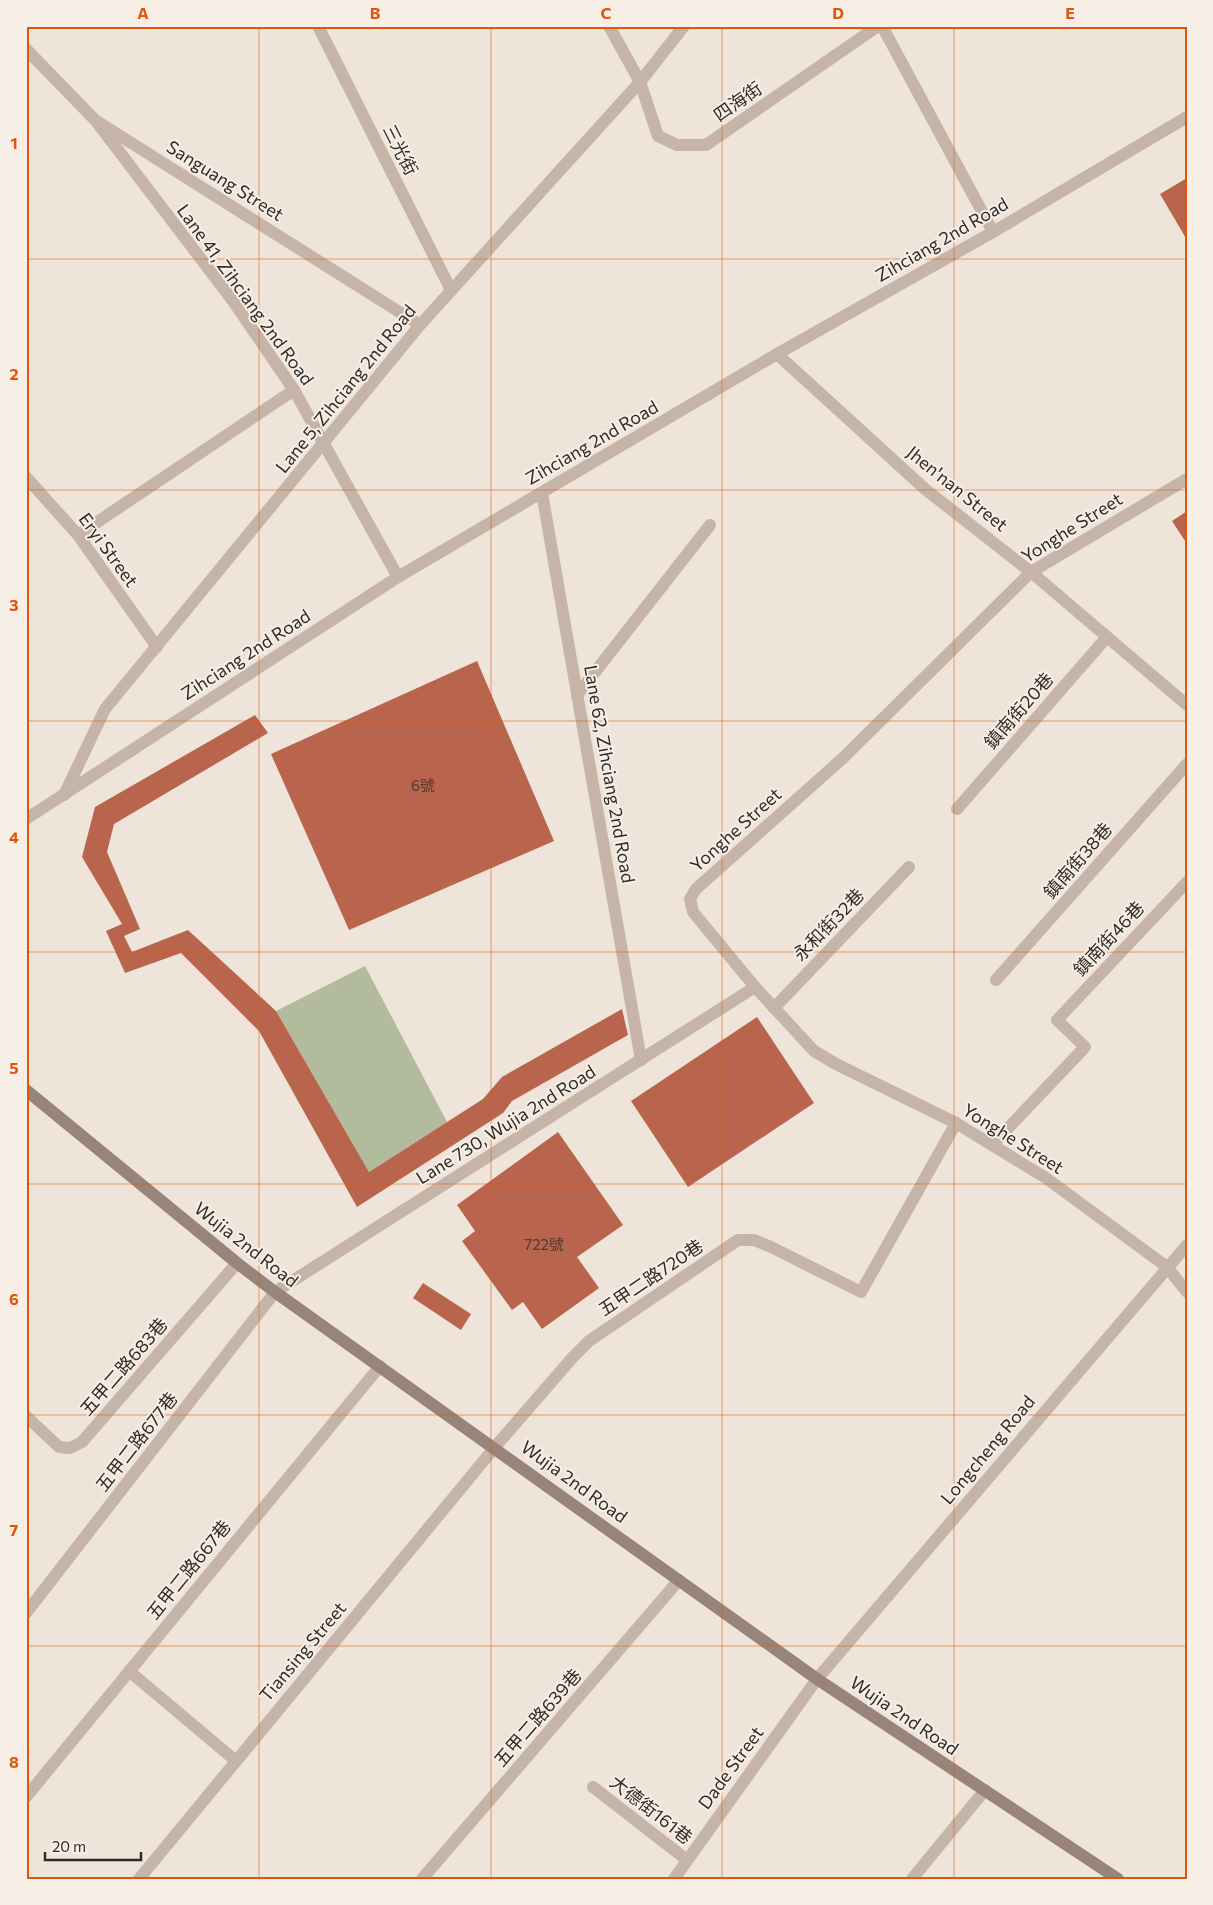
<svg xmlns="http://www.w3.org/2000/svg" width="1213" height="1905" font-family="Commissioner,'Noto Sans TC',sans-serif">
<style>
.green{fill:#b2bc9c}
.building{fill:#b9654d}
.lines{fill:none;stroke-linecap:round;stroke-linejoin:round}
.service{stroke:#c5b4a7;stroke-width:12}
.minor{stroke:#c5b4a7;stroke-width:12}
.tertiary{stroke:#c5b4a7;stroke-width:12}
.secondary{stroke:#988479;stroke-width:12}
.grid{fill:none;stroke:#df570d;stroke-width:1;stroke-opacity:0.55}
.labels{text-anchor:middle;stroke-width:4;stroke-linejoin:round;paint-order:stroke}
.number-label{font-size:15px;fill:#543930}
.street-label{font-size:18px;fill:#322a27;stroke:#f7efe6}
.neatline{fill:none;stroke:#df570d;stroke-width:2}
.grid-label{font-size:16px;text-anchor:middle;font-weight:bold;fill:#df570d}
</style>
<rect width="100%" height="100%" fill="#eee4da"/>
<!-- green -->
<path class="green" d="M365,966l82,156 -78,50 -93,-161z"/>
<!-- building -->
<g class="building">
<path d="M1187,178v62l-27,-46z"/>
<path d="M1187,511v33l-15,-23z"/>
<path d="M477,661l77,180 -205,89 -78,-176z"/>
<path d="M255,715l13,18 -154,91 -7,28 33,77 -16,7 8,16 56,-22 88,81 93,161 114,-73 19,-22 120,-68 6,26 -116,66 -9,12 -146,94 -98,-176 -78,-78 -56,20 -19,-42 16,-7 -40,-67 13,-50z"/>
<path d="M757,1017l57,86 -126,84 -57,-86z"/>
<path d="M558,1132l65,93 -46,32 22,31 -57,41 -19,-27 -11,8 -50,-69 13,-10 -18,-26z"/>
<path d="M423,1283l48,31 -10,16 -48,-32z"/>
</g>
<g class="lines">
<!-- service -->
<g class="service">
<path d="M96,121l137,180 61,89 104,187"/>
<path d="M542,493l99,567"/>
<path d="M577,695l133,-170"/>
<path d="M957,809l150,-172"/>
<path d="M996,980l191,-216"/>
<path d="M774,1008l135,-141"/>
<path d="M992,1145l93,-98 -28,-27 130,-138"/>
<path d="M1167,1267l20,25"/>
<path d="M26,1416l33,31 11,1 12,-6 155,-179"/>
<path d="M26,1613l249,-321"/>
<path d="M129,1671l107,90"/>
<path d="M593,1787l94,73"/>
<path d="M26,1797l354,-431"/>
<path d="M422,1879l257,-299"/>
<path d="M912,1879l73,-89"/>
</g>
<!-- minor -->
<g class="minor">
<path d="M318,26l133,264"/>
<path d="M609,26l31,56 18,54 19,9h29l172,-119"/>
<path d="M882,26l111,206"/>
<path d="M26,49l69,71 325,205"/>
<path d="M777,354l148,135 106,83 156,133"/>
<path d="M26,477l52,58 79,112"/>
<path d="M78,535l216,-145"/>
<path d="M64,795l41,-86 315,-384 220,-243 44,-56"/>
<path d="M1167,1267l-121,-89 -90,-55 -120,-59 -22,-13 -59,-64 -62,-75 -3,-13 6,-10 147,-131 188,-186 156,-93"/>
<path d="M275,1292l480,-305"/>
<path d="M139,1879l356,-432 78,-90 16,-16 149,-101h16l17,7 90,45 95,-169"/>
<path d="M674,1879l143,-200 370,-434"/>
</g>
<!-- tertiary -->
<path class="tertiary" d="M26,819l372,-242 379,-223 216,-122 194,-115"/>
<!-- secondary -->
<path class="secondary" d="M26,1090l211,173 38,29 542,387 301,200"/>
</g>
<!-- grid -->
<path class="grid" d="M259,26v1853M491,26v1853M722,26v1853M954,26v1853M26,259h1161M26,490h1161M26,721h1161M26,952h1161M26,1184h1161M26,1415h1161M26,1646h1161"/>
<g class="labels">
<!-- number labels -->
<g class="number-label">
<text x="423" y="791">6號</text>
<text x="544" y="1250">722號</text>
</g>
<!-- street labels -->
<g class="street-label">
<text transform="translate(738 102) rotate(-35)" y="6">四海街</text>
<text transform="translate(400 150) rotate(63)" y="6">三光街</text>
<text transform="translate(225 181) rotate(32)" y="6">Sanguang Street</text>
<text transform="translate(942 240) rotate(-30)" y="6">Zihciang 2nd Road</text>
<text transform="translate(245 295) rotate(54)" y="6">Lane 41, Zihciang 2nd Road</text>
<text transform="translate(346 389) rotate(-51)" y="6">Lane 5, Zihciang 2nd Road</text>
<text transform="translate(592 443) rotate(-30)" y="6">Zihciang 2nd Road</text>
<text transform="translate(957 489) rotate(39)" y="6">Jhen'nan Street</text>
<text transform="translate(1072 528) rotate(-32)" y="6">Yonghe Street</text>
<text transform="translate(108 550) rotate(54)" y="6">Eryi Street</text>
<text transform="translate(246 655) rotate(-33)" y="6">Zihciang 2nd Road</text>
<text transform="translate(1019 711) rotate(-49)" y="6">鎮南街20巷</text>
<text transform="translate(609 774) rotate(80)" y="6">Lane 62, Zihciang 2nd Road</text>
<text transform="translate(736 830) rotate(-42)" y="6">Yonghe Street</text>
<text transform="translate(1078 861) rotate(-49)" y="6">鎮南街38巷</text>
<text transform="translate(829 925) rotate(-46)" y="6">永和街32巷</text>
<text transform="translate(1109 939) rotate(-47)" y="6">鎮南街46巷</text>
<text transform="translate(506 1125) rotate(-32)" y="6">Lane 730, Wujia 2nd Road</text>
<text transform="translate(1013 1139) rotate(32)" y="6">Yonghe Street</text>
<text transform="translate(246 1245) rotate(38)" y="6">Wujia 2nd Road</text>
<text transform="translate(651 1278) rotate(-34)" y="6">五甲二路720巷</text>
<text transform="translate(124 1367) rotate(-49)" y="6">五甲二路683巷</text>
<text transform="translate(137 1442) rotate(-52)" y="6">五甲二路677巷</text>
<text transform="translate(988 1450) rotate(-50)" y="6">Longcheng Road</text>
<text transform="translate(574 1482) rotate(36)" y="6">Wujia 2nd Road</text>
<text transform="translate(189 1570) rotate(-51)" y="6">五甲二路667巷</text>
<text transform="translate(303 1652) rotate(-50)" y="6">Tiansing Street</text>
<text transform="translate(904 1716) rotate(34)" y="6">Wujia 2nd Road</text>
<text transform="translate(538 1718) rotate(-49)" y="6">五甲二路639巷</text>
<text transform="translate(731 1768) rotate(-54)" y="6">Dade Street</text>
<text transform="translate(651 1810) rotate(38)" y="6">大德街161巷</text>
</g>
</g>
<!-- border -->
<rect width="1213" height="1905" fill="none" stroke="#f7efe6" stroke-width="55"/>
<!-- scale -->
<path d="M45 1852v8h96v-8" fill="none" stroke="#322a27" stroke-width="2.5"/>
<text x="52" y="1852" font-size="15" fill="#322a27" stroke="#f7efe6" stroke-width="4" paint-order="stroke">20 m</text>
<rect x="28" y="28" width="1158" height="1850" class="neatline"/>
<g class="grid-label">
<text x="143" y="19">A</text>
<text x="375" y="19">B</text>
<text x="606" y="19">C</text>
<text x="838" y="19">D</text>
<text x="1070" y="19">E</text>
<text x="14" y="149">1</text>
<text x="14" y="380">2</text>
<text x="14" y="611">3</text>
<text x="14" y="843">4</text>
<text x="14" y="1074">5</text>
<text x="14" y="1305">6</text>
<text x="14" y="1536">7</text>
<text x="14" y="1768">8</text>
</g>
</svg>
